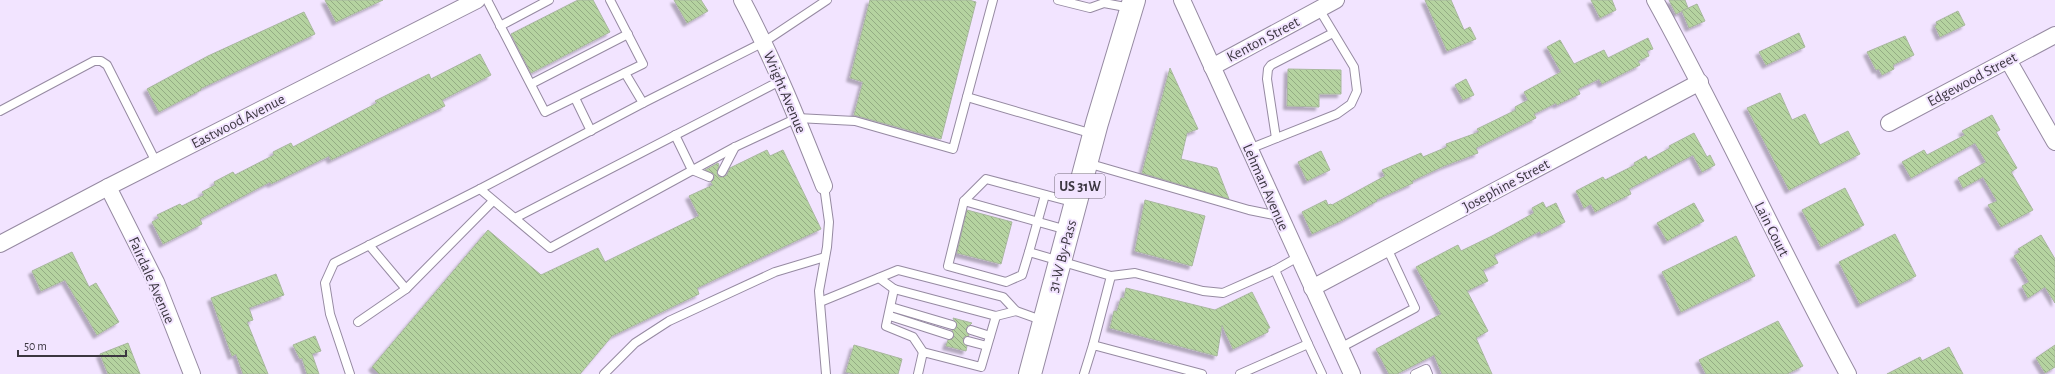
<svg xmlns="http://www.w3.org/2000/svg" width="2055" height="374" font-family="'Alegreya Sans',sans-serif">
<style>
.building{fill:url(#building-back-hatch);stroke:#a8b79e;filter:url(#shadow)}
.lines{fill:none;stroke-linecap:round;stroke-linejoin:round}
.lane-casing{stroke:#968aa2;stroke-width:10}
.street-casing{stroke:#968aa2;stroke-width:18}
.primary-casing{stroke:#968aa2;stroke-width:24}
.lane{stroke:#fff;stroke-width:8}
.street{stroke:#fff;stroke-width:16}
.primary{stroke:#fff;stroke-width:22}
.labels{text-anchor:middle;stroke-width:4;stroke-linejoin:round;paint-order:stroke}
.shield{fill:#f2e4ff;stroke:#726a79;stroke-width:1}
.shield-label{font-size:14px;font-weight:bold;fill:#3b3640}
.street-label{font-size:15px;fill:#3b3640;stroke:#f2e4ff}
</style>
<defs>
<pattern id="building-back-hatch" width="6" height="6" patternUnits="userSpaceOnUse"><rect width="6" height="6" fill="#b5d3a0"/><path d="M-1 5l2 2M0 0l6 6M5-1l2 2" fill="none" stroke="#94ac84"/></pattern>
<filter id="shadow"><feDropShadow dx="-3.5" dy="3.5" stdDeviation="1" flood-color="#0004"/></filter>
</defs>
<rect width="100%" height="100%" fill="#f2e4ff"/>
<!-- building -->
<g class="building">
<path d="M325,0h58l-47,22z"/>
<path d="M578,0h15l17,32 -79,41 -20,-39z"/>
<path d="M674,0h27l7,11 -21,12z"/>
<path d="M870,0h99l7,2 -35,137 -87,-24 9,-33 -13,-4z"/>
<path d="M1425,0h26l13,30 6,-3 6,12 -29,12z"/>
<path d="M1591,0h21l4,10 -16,8z"/>
<path d="M1669,0h16l3,8 -12,6z"/>
<path d="M1697,4l8,17 -16,7 -7,-17z"/>
<path d="M1958,11l7,14 -25,12 -5,-11 2,-1 -1,-3z"/>
<path d="M304,12l11,22 -115,55 1,1 -42,22 -12,-23 61,-33z"/>
<path d="M1799,33l6,14 -39,18 -7,-13z"/>
<path d="M1905,36l9,19 -21,10 1,4 -12,6 -3,-6 -3,1 -9,-18z"/>
<path d="M1648,38l5,11 -6,2 2,5 -11,5 2,4 -38,19 -3,-5 -21,10 2,5 -23,11 -1,-2 -22,11 2,4 -60,30 2,5 -34,13 -32,15 1,2 -37,17 1,1 -34,19 -31,14 -10,-22 24,-12 2,5 3,-1 1,1 53,-29 -3,-6 39,-17 2,4 24,-10 -1,-3 33,-12 -2,-3 39,-19 -1,-3 13,-7 -4,-8 37,-20 -14,-25 13,-7 14,24 30,-14 4,8z"/>
<path d="M480,54l11,21 -49,25 3,6 -114,54 -2,-4 -58,28 -1,-2 -70,37 2,5 -39,20 -11,-22 7,-4 -2,-3 23,-11 2,2 22,-11 -2,-3 13,-7 -1,-3 19,-10 2,3 39,-20 -1,-3 18,-9 2,4 84,-44 -2,-2 54,-27 2,5z"/>
<path d="M1170,68l28,61 -11,4 -6,26 36,9 12,31 -87,-26z"/>
<path d="M1288,69l53,1v24h-22v13l-32,-1z"/>
<path d="M1466,79l8,16 -11,5 -8,-15z"/>
<path d="M1780,93l12,27 13,-6 15,31 28,-14 12,23 -71,36 -42,-82z"/>
<path d="M1992,115l8,15 -4,2 21,36 -6,4 22,38 -32,17 -13,-22 9,-4 -14,-24 -20,11 -5,-10 28,-16 -11,-19 -64,35 -9,-16 22,-12 3,5 38,-20 -3,-4z"/>
<path d="M1694,133l13,24 3,-2 5,10 -13,7 -9,-17 -64,34 2,5 -36,18 -4,-8 -7,4 -8,-17 27,-14 2,3 30,-15 -1,-2 12,-7 2,4 22,-12 -1,-2z"/>
<path d="M767,150l3,6 13,-6 38,79 -124,59 2,6 -87,42 -32,38h-201l-7,-7 116,-137 53,45 57,-27 7,14 94,-46 -10,-20 24,-11 -2,-3 3,-3v-5l-9,-4 13,-7 1,2 -2,8 2,4h4l4,-2 3,-7z"/>
<path d="M1321,151l9,19 -23,11 -9,-19z"/>
<path d="M1845,188l19,37 -43,22 -19,-37z"/>
<path d="M1145,200l60,16 -13,50 -57,-15z"/>
<path d="M1543,202l3,6 10,-5 9,19 -24,12 -1,-3 -46,24 4,8 -15,7 5,11 -21,10 21,40 -12,7 16,36h-50l-8,-19 -37,19h-8l-13,-25 65,-35 -25,-47 42,-22 3,6 31,-15 42,-23 -2,-5z"/>
<path d="M1694,203l10,18 -37,20 -10,-18z"/>
<path d="M967,210l45,12 -11,42 -44,-11z"/>
<path d="M1895,234l21,42 -56,28 -21,-42z"/>
<path d="M2041,235l14,24v44l-10,-16 -17,11 -6,-12 7,-4 -15,-26 6,-4 -2,-3z"/>
<path d="M1736,236l19,40 -74,36 -19,-40z"/>
<path d="M72,252l17,35 7,-4 23,39 -22,13 -32,-55 -24,11 -9,-20z"/>
<path d="M276,274l8,21 -35,13 4,12 -6,2 21,52h-25l-7,-20 -4,2 -21,-58z"/>
<path d="M1126,288l89,22 37,-18 18,36h-2v4l-35,17 -11,-24 -5,31 -107,-28 4,-17h3l4,-13h3z"/>
<path d="M953,318l19,5 -6,6 3,7 -5,1 -1,3 4,6 -1,5 -20,-5 2,-6 6,-3 -2,-7 5,-4z"/>
<path d="M1778,321l25,45 -16,8h-81l-7,-14z"/>
<path d="M315,336l6,15 -9,3 7,20h-12l-5,-16 -2,1 -7,-14z"/>
<path d="M128,343l12,31h-32l-8,-20z"/>
<path d="M854,345l48,14 -4,15h-44l-8,-2z"/>
<path d="M2055,345v22l-10,6 -9,-15z"/>
<path d="M1949,347l14,27h-76l33,-17 2,4z"/>
</g>
<g class="lines">
<!-- lane casing -->
<g class="lane-casing">
<g id="lane">
<path d="M487,0l58,112 98,-48 -33,-64"/>
<path d="M1058,0l32,8 14,-5 27,5"/>
<path d="M500,26l49,-26"/>
<path d="M625,73l18,30"/>
<path d="M531,84l97,-50"/>
<path d="M967,97l126,37"/>
<path d="M575,98l16,33"/>
<path d="M0,111l94,-50h7l6,4 49,97"/>
<path d="M675,135l17,35 17,7"/>
<path d="M1276,138l-9,-59 1,-10 3,-4 62,-32"/>
<path d="M1249,149l88,-35 14,-10 6,-13 -3,-24 -35,-58"/>
<path d="M1087,163l162,47 30,6"/>
<path d="M722,172l13,-25"/>
<path d="M824,186l5,36 -2,25 -8,44 7,83"/>
<path d="M480,189l70,59 185,-101 62,-29 58,3 98,28 40,-149"/>
<path d="M964,201l103,29"/>
<path d="M1076,203l-90,-24 -22,22 -16,65 58,16 16,-7 7,-23 82,24"/>
<path d="M515,218l265,-137"/>
<path d="M1029,252l16,-57"/>
<path d="M1298,257l-23,13 33,74"/>
<path d="M879,278l15,11 102,27 20,-5"/>
<path d="M406,289l87,-88"/>
<path d="M894,289l-8,37 27,11 10,15"/>
<path d="M820,302l78,-32 105,27 13,14 28,10"/>
<path d="M891,307l61,18"/>
<path d="M890,316l59,19"/>
<path d="M358,322l48,-33 -37,-44"/>
<path d="M971,330l19,6"/>
<path d="M968,341l19,5"/>
<path d="M1093,345l18,-69 24,-3 68,18 20,2 52,-23"/>
<path d="M1340,348l75,-40 -28,-60"/>
<path d="M350,374l-20,-60 -5,-31 9,-20 146,-74 163,-86 121,-61 63,-42"/>
<path d="M604,374l31,-31 34,-22 106,-49 50,-15"/>
<path d="M918,374l5,-22 58,15 15,-51"/>
<path d="M1084,374l9,-29 109,29"/>
<path d="M1240,374l68,-30 14,30"/>
<path d="M1415,374l11,-5 2,5"/>
</g>
</g>
<!-- street casing -->
<g class="street-casing">
<g id="street">
<path d="M742,0c32,60 57,123 82,186"/>
<path d="M1182,0l170,374"/>
<path d="M1655,0c68,123 126,251 193,374"/>
<path d="M2008,60l47,82"/>
<path d="M1212,67l124,-67"/>
<path d="M1889,123l166,-88"/>
<path d="M108,187l48,95 36,92"/>
<path d="M0,244l108,-57 369,-187"/>
<path d="M1312,288l388,-206"/>
</g>
</g>
<!-- primary casing -->
<g class="primary-casing">
<path id="primary" d="M1030,374l67,-251 37,-123"/>
</g>
<!-- lane -->
<use href="#lane" class="lane"/>
<!-- street -->
<use href="#street" class="street"/>
<!-- primary -->
<use href="#primary" class="primary"/>
</g>
<g class="labels">
<!-- shield labels -->
<rect class="shield" x="1055" y="174" width="50" height="24" rx="3"/>
<g class="shield-label">
<text x="1080" y="191">US 31W</text>
</g>
<!-- street labels -->
<g class="street-label">
<text transform="translate(1263 39) rotate(-28)" y="5">Kenton Street</text>
<text transform="translate(1972 79) rotate(-28)" y="5">Edgewood Street</text>
<text transform="translate(785 92) rotate(67)" y="5">Wright Avenue</text>
<text transform="translate(238 121) rotate(-27)" y="5">Eastwood Avenue</text>
<text transform="translate(1506 185) rotate(-28)" y="5">Josephine Street</text>
<text transform="translate(1266 187) rotate(66)" y="5">Lehman Avenue</text>
<text transform="translate(1772 229) rotate(63)" y="5">Lain Court</text>
<text transform="translate(1062 256) rotate(-75)" y="5">31-W By-Pass</text>
<text transform="translate(152 280) rotate(66)" y="5">Fairdale Avenue</text>
</g>
</g>
<!-- scale -->
<path d="M18 350v6h108v-6" fill="none" stroke="#3b3640" stroke-width="2"/>
<text x="24" y="350" font-size="12" fill="#3b3640" stroke="#f2e4ff" stroke-width="3" paint-order="stroke">50 m</text>
</svg>
